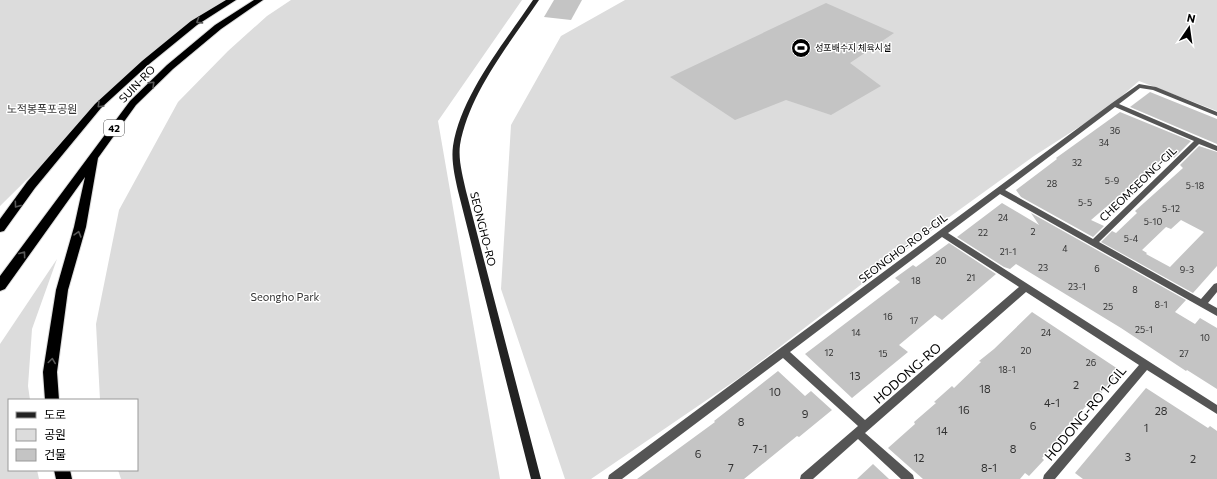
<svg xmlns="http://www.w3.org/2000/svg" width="1217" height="479" font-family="Commissioner,'Noto Sans KR',sans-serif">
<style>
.green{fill:#dcdcdc}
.building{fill:#c4c4c4;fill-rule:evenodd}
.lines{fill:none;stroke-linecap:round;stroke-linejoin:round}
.highway-casing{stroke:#dbdbdb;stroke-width:2}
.street{fill:#555;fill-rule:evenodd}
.secondary{fill:#222;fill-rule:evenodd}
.highway{fill:#000;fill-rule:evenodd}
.oneway{stroke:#595959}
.labels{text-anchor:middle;stroke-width:3;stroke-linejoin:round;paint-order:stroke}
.far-poi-label{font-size:9px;fill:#000;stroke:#fff;text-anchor:start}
.number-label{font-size:9px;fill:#313131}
.shield{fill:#fff;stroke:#4c4c4c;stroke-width:1}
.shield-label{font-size:10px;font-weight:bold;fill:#000}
.street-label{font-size:11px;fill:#000;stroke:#fff}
.park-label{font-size:11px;fill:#333;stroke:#fff}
.near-number-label{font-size:11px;fill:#313131}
.near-street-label{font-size:13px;fill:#000;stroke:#fff}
</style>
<rect width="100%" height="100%" fill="#fff"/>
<!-- green -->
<g class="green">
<path d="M0,0h228l-74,54 -154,152z"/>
<path d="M291,0h231l-84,121 62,358h-379l-3,-9h19v-70h-37l-4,-76 23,-114 59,-108 50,-51 39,-35z"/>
<path d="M625,0h592v111l-78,-30 -32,28 -73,47 -86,62 -209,160 -148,101h-26l-64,-190 10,-164 50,-89z"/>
<path d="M57,259l-25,70 -4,57 2,14h-21v70h28l2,9h-39v-135z"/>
</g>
<!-- building -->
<g class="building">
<path d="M554,0h28l-11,20 -27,-3z"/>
<path d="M826,3l68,30 -44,30 31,23 -50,29 -45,-15 -51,20 -65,-43z"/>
<path d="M1150,92l67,27v25l-87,-37z"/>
<path d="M1120,112l71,29 -17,17 -5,-5 -78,67 13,6 -11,11 -72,-40 -5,-7 41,-31 -1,-1z"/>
<path d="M1199,146l18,6v114l-24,27 -92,-51 11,-11 4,2 21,-20 -2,-2 48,-43 -3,-3zM1181,220l23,12 -34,35 -24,-13 1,-1 -5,-3 24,-23 5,2z"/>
<path d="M1002,203l37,22 -8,-12 155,87 -11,12 20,12 5,-6 17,10v61l-30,-19 -1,1 -65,-43 -105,-64 -6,5 -6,-2 -47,-30z"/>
<path d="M949,243l47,31 -54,46 -7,-5 -36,30 9,7 -56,46 -47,-44 95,-72 -5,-4 18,-13 3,2z"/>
<path d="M1032,312l89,59 -32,36 -2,-2 -26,28 2,2 -21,23 2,2 -15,16 -4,-3 -5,6h-97l-35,-31 27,-24 -1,-2 22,-19 -2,-1 18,-16 2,2 27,-26 -2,-1 15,-12z"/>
<path d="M778,371l27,25 6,-5 21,19 -33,27 -2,-1 -53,43h-107l78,-57 -1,-1z"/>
<path d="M1146,388l62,40 2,-2 7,5v48h-134l-8,-6z"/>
<path d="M873,464l16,15h-32z"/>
</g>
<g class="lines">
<!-- highway casing -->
<g class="highway-casing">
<g id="highway">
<path d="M226,0h10l-39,25 -49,40 -47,43 -66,80 -31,43 -4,1v-13l27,-37 68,-78 47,-43 49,-40z"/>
<path d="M254,0h9l-42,29 -48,40 -37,36 -38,53 -12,69 -18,63 -11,82 2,28h-14l-2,-28 13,-82 18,-63 11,-50 -80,112 -5,2v-15l130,-175 37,-36 48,-40z"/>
<path d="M54,470h16l2,9h-16z"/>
</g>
</g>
<!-- street -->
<path class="street" d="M1139,84l17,3 61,25v4l-64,-26 -13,-2 -21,16 98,42v5l-18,-7 -100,98 102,57 13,-15 3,-1v9l-9,11 9,5v8l-217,-122 -52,39 269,172v9l-70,-44 -92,109h-12l1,-4 95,-110 -113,-73 -161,141 48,42 1,4h-13l-43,-40 -45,40h-13l1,-4 57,-49 -75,-68 -161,121h-14l1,-4 503,-372zM1115,107l79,34 -101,98 -88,-49zM942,237l77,50 -154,133 -75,-68z"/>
<!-- secondary -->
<path class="secondary" d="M533,0h6c-29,43 -70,93 -79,145 -2,15 3,32 6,46l75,288h-10l-73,-288c-3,-14 -7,-30 -5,-45 8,-51 52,-104 80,-146z"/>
<!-- highway -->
<use href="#highway" class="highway"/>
</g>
<!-- one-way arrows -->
<defs><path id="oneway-chevron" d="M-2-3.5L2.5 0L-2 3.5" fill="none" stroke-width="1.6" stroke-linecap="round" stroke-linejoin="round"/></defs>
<g class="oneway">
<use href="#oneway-chevron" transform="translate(199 21) rotate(147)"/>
<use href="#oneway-chevron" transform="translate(152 84) rotate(-44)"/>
<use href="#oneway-chevron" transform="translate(100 105) rotate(135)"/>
<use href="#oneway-chevron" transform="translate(17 205) rotate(126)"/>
<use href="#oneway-chevron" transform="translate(78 234) rotate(-74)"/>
<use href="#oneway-chevron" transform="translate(23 254) rotate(-54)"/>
<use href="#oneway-chevron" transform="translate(52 361) rotate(-82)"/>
</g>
<!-- icons -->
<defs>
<g id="stadium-disc" transform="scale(1)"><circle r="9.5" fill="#000" stroke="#fff"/><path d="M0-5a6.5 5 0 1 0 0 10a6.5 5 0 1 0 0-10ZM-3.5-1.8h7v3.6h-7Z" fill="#fff"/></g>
</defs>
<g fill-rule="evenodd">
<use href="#stadium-disc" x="801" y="48"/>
</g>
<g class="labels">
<!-- far-poi labels -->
<g class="far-poi-label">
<text x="815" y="51">성포배수지 체육시설</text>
</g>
<!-- number labels -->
<g class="number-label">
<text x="1115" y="134">36</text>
<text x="1104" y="146">34</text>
<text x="1077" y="166">32</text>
<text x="1112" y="184">5-9</text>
<text x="1052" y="187">28</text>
<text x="1195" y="189">5-18</text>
<text x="1085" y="206">5-5</text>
<text x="1171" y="212">5-12</text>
<text x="1003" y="221">24</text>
<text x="1153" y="225">5-10</text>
<text x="1033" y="235">2</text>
<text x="983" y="236">22</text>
<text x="1131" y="242">5-4</text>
<text x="1065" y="252">4</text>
<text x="1008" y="255">21-1</text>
<text x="941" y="264">20</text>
<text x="1043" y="271">23</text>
<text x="1097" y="272">6</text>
<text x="1187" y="273">9-3</text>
<text x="971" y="281">21</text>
<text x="916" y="284">18</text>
<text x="1077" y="290">23-1</text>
<text x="1135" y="293">8</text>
<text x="1161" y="308">8-1</text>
<text x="1108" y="310">25</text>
<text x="888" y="320">16</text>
<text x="914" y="324">17</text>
<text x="1144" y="333">25-1</text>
<text x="856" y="336">14</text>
<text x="1046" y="336">24</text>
<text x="1205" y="341">10</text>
<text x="1026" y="354">20</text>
<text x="829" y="356">12</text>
<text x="883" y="357">15</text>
<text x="1184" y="357">27</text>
<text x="1091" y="366">26</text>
<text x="1007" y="373">18-1</text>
</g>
<!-- shield labels -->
<rect class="shield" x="104" y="120" width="20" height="16" rx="3"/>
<g class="shield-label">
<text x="114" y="132">42</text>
</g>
<!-- street labels -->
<g class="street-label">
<text transform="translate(137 84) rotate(-46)" y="4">SUIN-RO</text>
<text transform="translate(1138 184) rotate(-44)" y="4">CHEOMSEONG-GIL</text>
<text transform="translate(483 229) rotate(76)" y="4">SEONGHO-RO</text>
<text transform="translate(903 248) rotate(-37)" y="4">SEONGHO-RO 8-GIL</text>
</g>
<!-- park labels -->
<g class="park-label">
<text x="42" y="113">노적봉폭포공원</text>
<text x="285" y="301">Seongho Park</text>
</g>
<!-- near-number labels -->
<g class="near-number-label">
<text x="855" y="380">13</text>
<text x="1076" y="389">2</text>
<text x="985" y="393">18</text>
<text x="775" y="396">10</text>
<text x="1052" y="407">4-1</text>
<text x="964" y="414">16</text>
<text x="1161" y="415">28</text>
<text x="805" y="418">9</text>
<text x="741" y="426">8</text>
<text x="1033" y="430">6</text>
<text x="1146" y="432">1</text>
<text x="942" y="435">14</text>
<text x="760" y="453">7-1</text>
<text x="1013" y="453">8</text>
<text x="698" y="458">6</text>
<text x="1128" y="461">3</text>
<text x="919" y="462">12</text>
<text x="1193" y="463">2</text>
<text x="731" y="472">7</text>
<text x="989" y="472">8-1</text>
</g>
<!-- near-street labels -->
<g class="near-street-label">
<text transform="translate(907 373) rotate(-41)" y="5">HODONG-RO</text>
<text transform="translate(1085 413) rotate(-50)" y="5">HODONG-RO 1-GIL</text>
</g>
</g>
<!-- legend -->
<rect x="8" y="399" width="130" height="72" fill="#ffffff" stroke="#999999"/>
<rect x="16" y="412" width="20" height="6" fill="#222222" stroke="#999999"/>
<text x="44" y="419" font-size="12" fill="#000000">도로</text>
<rect x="16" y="429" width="20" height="12" fill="#dcdcdc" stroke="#999999"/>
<text x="44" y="439" font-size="12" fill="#000000">공원</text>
<rect x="16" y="449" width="20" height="12" fill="#c4c4c4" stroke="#999999"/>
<text x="44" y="459" font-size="12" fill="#000000">건물</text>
<!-- north arrow -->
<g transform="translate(1189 28) rotate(13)" stroke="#ffffff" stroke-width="3" paint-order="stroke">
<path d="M0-3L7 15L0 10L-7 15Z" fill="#000000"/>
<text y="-6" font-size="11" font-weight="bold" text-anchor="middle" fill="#000000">N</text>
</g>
</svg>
